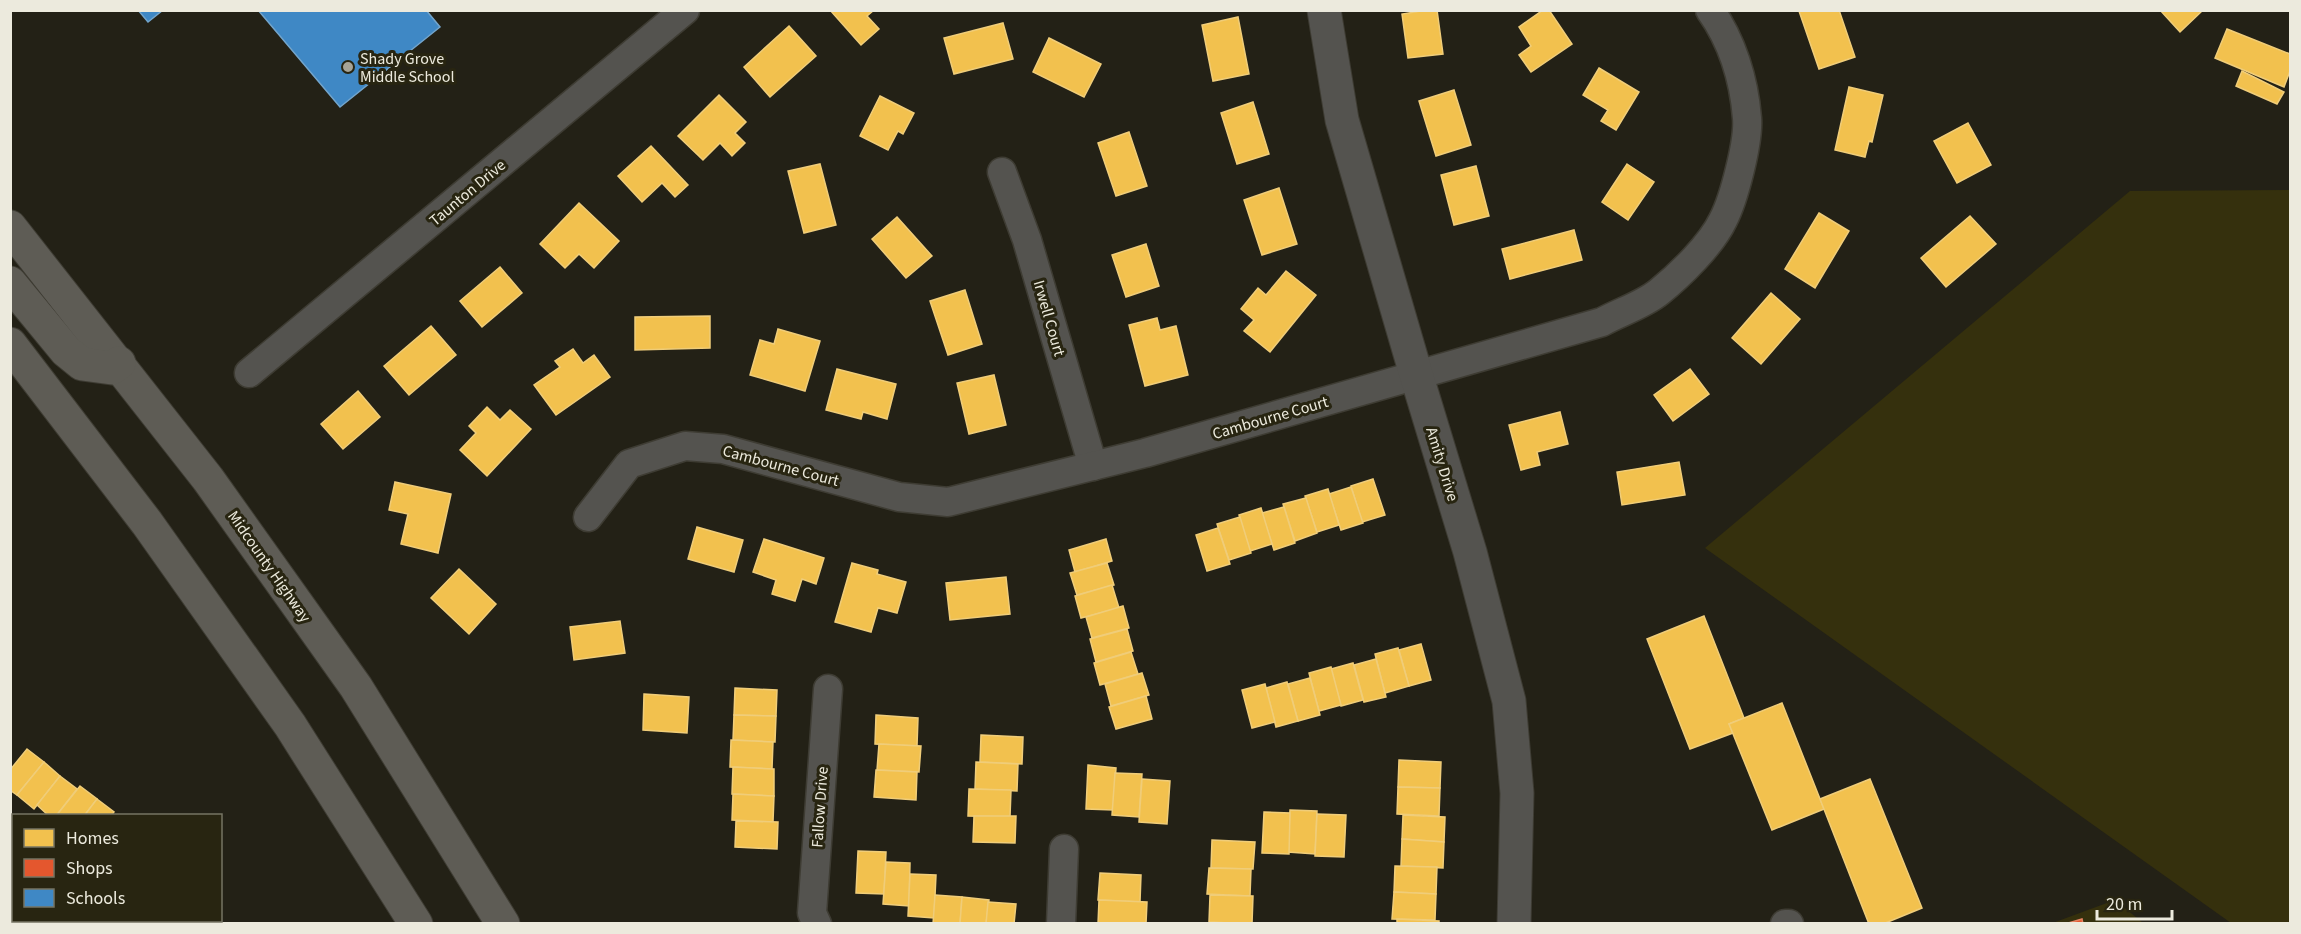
<svg xmlns="http://www.w3.org/2000/svg" width="2301" height="934" font-family="'Source Sans 3',sans-serif">
<style>
.green{fill:#35300d}
.homes{fill:#f2c14e;stroke:#f0cd79;stroke-width:1.5}
.shops{fill:#e4572e;stroke:#e68362;stroke-width:1.5}
.schools{fill:#3f88c5;stroke:#73a5cc;stroke-width:1.5}
.lines{fill:none;stroke-linecap:round;stroke-linejoin:round}
.minor-casing{stroke:#3e3c33;stroke-width:31}
.tertiary-casing{stroke:#3e3c33;stroke-width:35}
.primary-casing{stroke:#3e3c33;stroke-width:35}
.minor{stroke:#54534f;stroke-width:28}
.tertiary{stroke:#54534f;stroke-width:33}
.primary{stroke:#5e5c55;stroke-width:33}
.poi-dot{fill:#a6a497;stroke:#282511;stroke-width:2}
.labels{text-anchor:middle;stroke-width:6;stroke-linejoin:round;paint-order:stroke}
.poi-label{font-size:16px;fill:#eceadd;stroke:#282511;text-anchor:start}
.street-label{font-size:16px;fill:#eceadd;stroke:#282511}
</style>
<rect width="100%" height="100%" fill="#232116"/>
<!-- green -->
<g class="green">
<path d="M2290,190v733h-59l-526,-375 425,-357z"/>
<path d="M2115,900l28,23 -93,1z"/>
</g>
<!-- homes -->
<g class="homes">
<path d="M830,10h44l-7,6 12,13 -18,16z"/>
<path d="M1427,10h10l6,44 -35,4 -6,-44z"/>
<path d="M1543,10h6l23,34 -41,28 -12,-17 12,-9 -12,-19z"/>
<path d="M1839,10l16,47 -36,12 -20,-58z"/>
<path d="M2160,10h43l-23,22z"/>
<path d="M1238,17l11,57 -36,7 -11,-56z"/>
<path d="M1003,23l10,36 -59,15 -10,-36z"/>
<path d="M789,26l27,30 -46,41 -26,-30z"/>
<path d="M2227,29l63,25v17l-6,16 -69,-29z"/>
<path d="M1049,38l52,26 -17,33 -51,-25z"/>
<path d="M1599,68l40,24 -23,38 -15,-9 7,-11 -25,-15z"/>
<path d="M2242,71l42,21 -7,12 -41,-18z"/>
<path d="M1849,87l34,8 -11,47 -3,-1 -4,16 -30,-7z"/>
<path d="M1454,90l17,55 -35,11 -17,-55z"/>
<path d="M719,95l27,27 -11,11 10,10 -13,13 -12,-13 -17,17 -25,-24z"/>
<path d="M880,96l34,17 -11,21 -5,-3 -10,19 -28,-14z"/>
<path d="M1253,102l16,52 -32,10 -16,-51z"/>
<path d="M1968,123l23,42 -34,18 -23,-42z"/>
<path d="M1129,132l18,54 -31,10 -18,-53z"/>
<path d="M651,146l37,39 -13,12 -13,-14 -20,19 -24,-26z"/>
<path d="M820,164l16,61 -32,8 -16,-62z"/>
<path d="M1627,164l27,18 -26,38 -26,-18z"/>
<path d="M1476,166l13,50 -35,9 -13,-50z"/>
<path d="M1279,188l18,56 -35,11 -18,-55z"/>
<path d="M579,203l40,38 -25,27 -15,-14 -14,14 -25,-24z"/>
<path d="M1819,213l30,18 -34,57 -30,-19z"/>
<path d="M1970,216l26,28 -50,43 -25,-29z"/>
<path d="M897,217l35,39 -26,22 -34,-39z"/>
<path d="M1574,230l8,30 -72,19 -8,-30z"/>
<path d="M1146,244l13,42 -33,11 -14,-42z"/>
<path d="M500,267l22,26 -40,34 -22,-26z"/>
<path d="M1286,271l30,24 -46,57 -26,-21 10,-11 -13,-11 17,-21 8,7z"/>
<path d="M965,290l17,54 -34,11 -18,-54z"/>
<path d="M1771,293l29,26 -39,45 -29,-26z"/>
<path d="M710,316v32l-75,2v-33z"/>
<path d="M1157,318l3,12 16,-4 12,49 -43,11 -16,-61z"/>
<path d="M431,326l25,29 -47,40 -25,-29z"/>
<path d="M778,329l42,12 -15,50 -55,-16 10,-35 14,4z"/>
<path d="M573,349l10,14 11,-8 16,22 -54,38 -22,-30 26,-18 -5,-6z"/>
<path d="M837,369l59,15 -9,35 -24,-7 -2,7 -35,-9z"/>
<path d="M1690,369l19,25 -36,27 -19,-26z"/>
<path d="M994,375l12,50 -37,9 -12,-51z"/>
<path d="M358,391l22,26 -37,32 -22,-25z"/>
<path d="M487,407l13,13 10,-10 21,19 -44,47 -27,-26 16,-17 -7,-7z"/>
<path d="M1560,412l8,32 -31,8 3,13 -19,5 -12,-45z"/>
<path d="M1679,462l6,33 -63,10 -5,-33z"/>
<path d="M1373,479l12,36 -23,7 -11,-36z"/>
<path d="M395,482l56,12 -13,59 -37,-9 7,-30 -19,-4z"/>
<path d="M1351,487l12,36 -22,7 -12,-36z"/>
<path d="M1328,489l11,36 -22,7 -12,-36z"/>
<path d="M1306,498l11,35 -22,8 -12,-37z"/>
<path d="M1284,507l11,36 -21,7 -12,-37z"/>
<path d="M1261,508l11,36 -22,7 -11,-36z"/>
<path d="M1240,517l11,36 -22,7 -12,-36z"/>
<path d="M697,527l46,13 -9,32 -46,-13z"/>
<path d="M1218,528l12,36 -23,7 -11,-36z"/>
<path d="M764,539l60,19 -8,26 -14,-5 -7,22 -23,-7 4,-14 -23,-8z"/>
<path d="M1106,539l6,22 -37,11 -6,-22z"/>
<path d="M852,563l26,7 -1,4 29,8 -9,31 -19,-5 -7,24 -36,-10z"/>
<path d="M1107,563l7,22 -37,10 -7,-22z"/>
<path d="M459,569l37,35 -27,30 -38,-36z"/>
<path d="M1006,577l4,37 -60,6 -4,-37z"/>
<path d="M1112,585l7,23 -38,10 -6,-22z"/>
<path d="M1123,606l6,22 -37,10 -6,-21z"/>
<path d="M1704,616l40,102 -15,6 4,9 -43,16 -43,-110z"/>
<path d="M620,621l5,32 -51,7 -4,-33z"/>
<path d="M1127,629l6,22 -37,11 -6,-23z"/>
<path d="M1421,644l10,36 -22,6 -10,-36z"/>
<path d="M1398,648l11,38 -24,7 -10,-39z"/>
<path d="M1131,652l7,22 -38,11 -6,-22z"/>
<path d="M1376,659l10,38 -22,5 -10,-37z"/>
<path d="M1353,663l10,37 -22,6 -10,-37z"/>
<path d="M1331,667l10,38 -22,6 -10,-38z"/>
<path d="M1142,673l7,22 -38,11 -6,-22z"/>
<path d="M1310,678l10,37 -22,6 -10,-37z"/>
<path d="M1287,682l11,39 -22,6 -10,-39z"/>
<path d="M1265,684l10,38 -23,6 -10,-38z"/>
<path d="M735,688l42,2 -1,26 -42,-1z"/>
<path d="M644,694l45,3 -2,36 -44,-3z"/>
<path d="M1146,696l6,23 -36,10 -7,-22z"/>
<path d="M1782,703l42,106 -52,21 -43,-106z"/>
<path d="M734,715l42,1 -1,26 -42,-2z"/>
<path d="M876,715l42,3 -1,28 -42,-2z"/>
<path d="M981,735l42,2 -1,27 -42,-2z"/>
<path d="M731,740l42,2 -1,27 -42,-2z"/>
<path d="M879,744l42,2 -2,26 -42,-2z"/>
<path d="M27,749l17,13 -27,33 -7,-5v-20z"/>
<path d="M1399,760l42,2 -1,26 -42,-1z"/>
<path d="M44,762l16,14 -26,33 -17,-14z"/>
<path d="M976,762l42,2 -1,27 -42,-2z"/>
<path d="M1088,765l28,3 -3,42 -27,-1z"/>
<path d="M733,767l41,2v27l-42,-2z"/>
<path d="M876,770l41,2 -1,28 -42,-3z"/>
<path d="M1115,773l27,1 -3,43 -27,-2z"/>
<path d="M60,776l17,13 -21,27h-7l-12,-11z"/>
<path d="M1142,779l28,2 -3,43 -28,-2z"/>
<path d="M1870,779l52,129 -39,16h-14l-49,-125z"/>
<path d="M80,786l17,13 -13,17h-28z"/>
<path d="M1398,787l42,1 -1,28 -42,-2z"/>
<path d="M969,789l42,1 -1,27 -42,-1z"/>
<path d="M733,794l41,2 -1,26 -41,-2z"/>
<path d="M97,799l17,13 -3,4h-27z"/>
<path d="M1290,810l27,1 -2,43 -27,-2z"/>
<path d="M1264,812l26,1 -1,41 -27,-1z"/>
<path d="M1317,814l29,1 -2,42 -29,-1z"/>
<path d="M1403,815l42,2 -1,25 -42,-3z"/>
<path d="M974,816h42l-1,27 -42,-1z"/>
<path d="M736,821l42,1 -1,27 -42,-2z"/>
<path d="M1402,839l42,3 -1,26 -42,-2z"/>
<path d="M1212,840l43,2 -2,27 -42,-1z"/>
<path d="M858,851l28,1 -2,42 -28,-1z"/>
<path d="M886,862l24,1 -1,43 -26,-2z"/>
<path d="M1395,866l42,1 -1,27 -42,-2z"/>
<path d="M1209,868l42,1 -1,27 -43,-2z"/>
<path d="M1100,873l41,2 -1,27 -42,-2z"/>
<path d="M910,874l26,1 -2,43 -26,-2z"/>
<path d="M1394,892l42,2 -1,26 -43,-1z"/>
<path d="M935,895l27,2 -2,27h-27z"/>
<path d="M1210,895l43,1 -1,28 -43,-2z"/>
<path d="M962,897l27,3 -3,24h-26z"/>
<path d="M1099,900l48,2 -1,22h-48z"/>
<path d="M988,902l28,2 -2,20h-28z"/>
<path d="M1397,919l42,2v3h-42z"/>
</g>
<!-- shops -->
<path class="shops" d="M2082,919l1,5h-18z"/>
<!-- schools -->
<g class="schools">
<path d="M138,10h25l-15,12z"/>
<path d="M258,10h168l14,17 -100,80z"/>
</g>
<g class="lines">
<!-- minor casing -->
<g class="minor-casing">
<g id="minor">
<path d="M1002,172l25,68 66,226"/>
<path d="M249,373l436,-363"/>
<path d="M588,517l41,-53 56,-18 38,3 176,48 49,5 197,-49 457,-131c18,-10 41,-17 57,-30 21,-17 52,-47 64,-72 11,-21 26,-79 24,-102 -3,-38 -15,-77 -37,-108"/>
<path d="M817,924l-5,-11 16,-224"/>
<path d="M1061,924l3,-75"/>
<path d="M1785,924h4"/>
</g>
</g>
<!-- tertiary casing -->
<g class="tertiary-casing">
<path id="tertiary" d="M1324,10l18,110 74,254 54,178 39,149 8,92 -3,131"/>
</g>
<!-- primary casing -->
<g class="primary-casing">
<g id="primary">
<path d="M10,227l198,252 148,208 147,237"/>
<path d="M10,283l56,68 16,13 30,4 7,-5"/>
<path d="M10,344l137,179 143,202 126,199"/>
</g>
</g>
<!-- minor -->
<use href="#minor" class="minor"/>
<!-- tertiary -->
<use href="#tertiary" class="tertiary"/>
<!-- primary -->
<use href="#primary" class="primary"/>
</g>
<!-- markers -->
<circle class="poi-dot" cx="348" cy="67" r="6"/>
<g class="labels">
<!-- poi labels -->
<g class="poi-label">
<text x="360" y="64">Shady Grove<tspan x="360" dy="18">Middle School</tspan></text>
</g>
<!-- street labels -->
<g class="street-label">
<text transform="translate(467 192) rotate(-40)" y="6">Taunton Drive</text>
<text transform="translate(1050 318) rotate(74)" y="6">Irwell Court</text>
<text transform="translate(1270 417) rotate(-16)" y="6">Cambourne Court</text>
<text transform="translate(1443 464) rotate(73)" y="6">Amity Drive</text>
<text transform="translate(781 465) rotate(15)" y="6">Cambourne Court</text>
<text transform="translate(270 566) rotate(55)" y="6">Midcounty Highway</text>
<text transform="translate(819 807) rotate(-86)" y="6">Fallow Drive</text>
</g>
</g>
<!-- border -->
<rect width="2301" height="934" fill="none" stroke="#eceadd" stroke-width="24"/>
<!-- legend -->
<rect x="12" y="814" width="210" height="108" fill="#282511" stroke="#767463" stroke-width="1.5"/>
<rect x="24" y="829" width="30" height="18" fill="#f2c14e" stroke="#767463" stroke-width="1.5"/>
<text x="66" y="844" font-size="18" fill="#eceadd">Homes</text>
<rect x="24" y="859" width="30" height="18" fill="#e4572e" stroke="#767463" stroke-width="1.5"/>
<text x="66" y="874" font-size="18" fill="#eceadd">Shops</text>
<rect x="24" y="889" width="30" height="18" fill="#3f88c5" stroke="#767463" stroke-width="1.5"/>
<text x="66" y="904" font-size="18" fill="#eceadd">Schools</text>
<!-- scale -->
<path d="M2097 910v9h75v-9" fill="none" stroke="#eceadd" stroke-width="3"/>
<text x="2106" y="910" font-size="18" fill="#eceadd" stroke="#282511" stroke-width="4.5" paint-order="stroke">20 m</text>
</svg>
